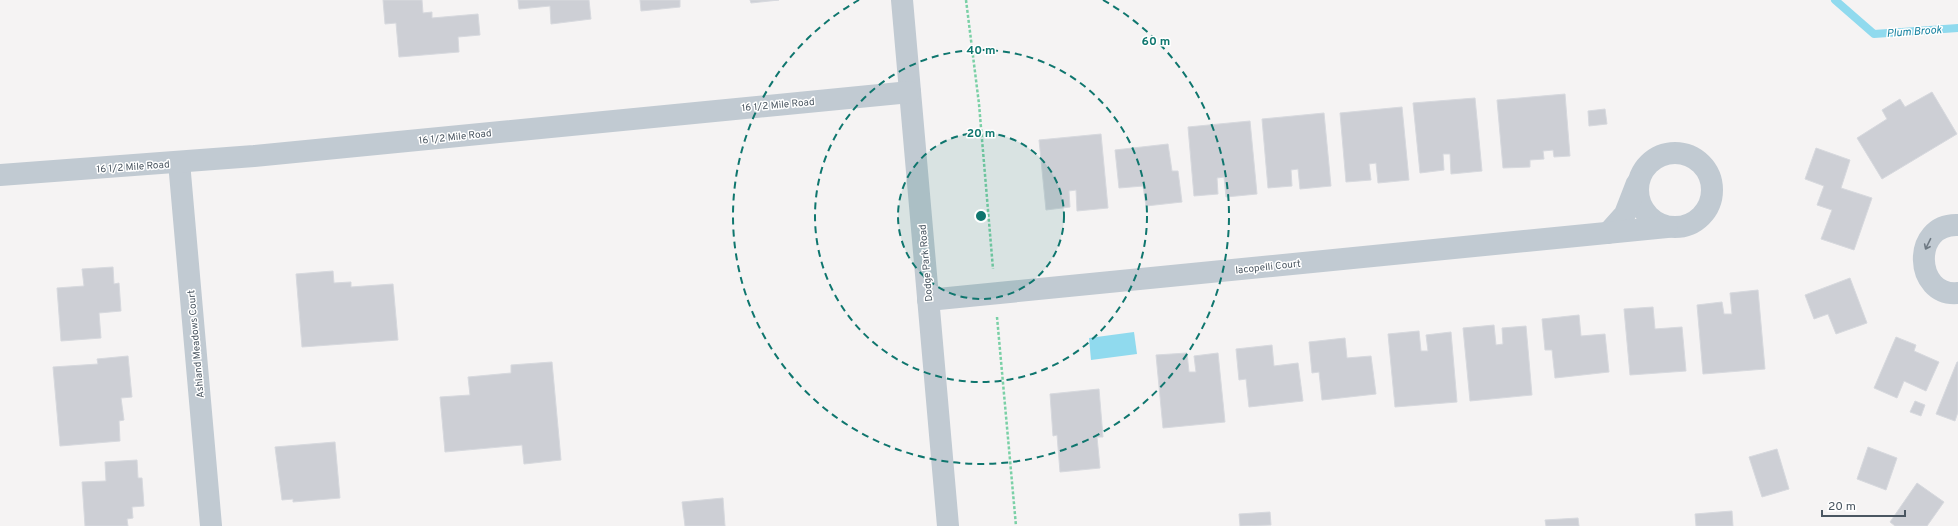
<svg xmlns="http://www.w3.org/2000/svg" width="1958" height="526" font-family="Overpass,sans-serif">
<style>
.water{fill:#90daee}
.lines{fill:none;stroke-linecap:round;stroke-linejoin:round}
.stream{stroke:#90daee;stroke-width:8}
.building{fill:#cdcfd5;stroke:#d7d9de}
.path{stroke:#7ad0a6;stroke-width:2.5;stroke-dasharray:3 2;stroke-linecap:butt}
.minor{stroke:#c1cad2;stroke-width:22}
.tertiary{stroke:#c1cad2;stroke-width:22}
.oneway{stroke:#6e7983}
.ring{fill:none;stroke:#0f766e;stroke-width:2;stroke-dasharray:7 5}
.labels{text-anchor:middle;stroke-width:3;stroke-linejoin:round;paint-order:stroke}
.street-label{font-size:10px;fill:#4a5661;stroke:#fff}
.water-label{font-size:11px;font-style:italic;fill:#0c7c9b;stroke:#fff}
.centre{fill:#0f766e;stroke:#fff;stroke-width:2}
.ring-label{font-size:12px;text-anchor:middle;font-weight:bold;fill:#0f766e;stroke:#fff;stroke-width:3;stroke-linejoin:round;paint-order:stroke}
</style>
<rect width="100%" height="100%" fill="#f5f3f3"/>
<!-- water -->
<path class="water" d="M1134,332l3,22 -46,6 -2,-22z"/>
<g class="lines">
<!-- stream -->
<path class="stream" d="M1835,0l39,34 84,-6"/>
</g>
<!-- building -->
<g class="building">
<path d="M383,0h39l1,13 9,-1v6l46,-4 2,21 -22,2 1,15 -60,5 -3,-34 -11,1z"/>
<path d="M518,0h71l2,19 -40,5 -1,-18 -31,3z"/>
<path d="M640,0h40v7l-39,4z"/>
<path d="M750,0h29l-28,3z"/>
<path d="M1932,92l25,42 -75,45 -25,-41 30,-19 -5,-9 18,-11 5,8z"/>
<path d="M1565,94l5,62 -16,1 -1,-7 -10,1 1,8 -14,1v7l-27,1 -6,-68z"/>
<path d="M1475,98l7,73 -31,3 -1,-20h-7l1,16 -24,3 -7,-70z"/>
<path d="M1402,107l7,73 -31,3 -2,-20 -7,1 2,16 -25,2 -6,-69z"/>
<path d="M1605,109l2,15 -18,2 -1,-15z"/>
<path d="M1324,113l7,73 -31,3 -2,-20 -7,1 1,16 -24,2 -6,-69z"/>
<path d="M1250,121l7,73 -31,3 -2,-20 -7,1 1,16 -24,2 -6,-69z"/>
<path d="M1101,134l7,74 -31,3 -1,-21 -7,1 1,16 -24,3 -7,-70z"/>
<path d="M1168,144l4,27h6l4,31 -36,4 -3,-20 -24,2 -4,-38z"/>
<path d="M1816,148l34,12 -9,28 31,10 -18,52 -33,-11 11,-29 -15,-5 7,-19 -19,-7z"/>
<path d="M113,267l1,17 5,-1 2,28 -22,2 2,25 -40,3 -4,-53 27,-2 -2,-17z"/>
<path d="M333,271l1,12 17,-1v5l42,-3 5,56 -96,7 -6,-73z"/>
<path d="M1850,278l17,45 -31,11 -8,-20 -14,5 -9,-24z"/>
<path d="M1758,290l7,79 -62,5 -6,-69 25,-3 2,12h8l-2,-21z"/>
<path d="M1653,307l2,22 27,-2 4,44 -56,4 -6,-66z"/>
<path d="M1579,315l2,21 24,-2 4,38 -54,6 -3,-28h-7l-3,-31z"/>
<path d="M1494,325l2,20 7,-1 -1,-16 24,-2 6,69 -62,6 -7,-73z"/>
<path d="M1419,331l2,20h7l-2,-16 25,-3 6,70 -62,5 -7,-73z"/>
<path d="M1896,337l20,8 -2,6 25,11 -13,29 -22,-10 -7,17 -23,-10z"/>
<path d="M1345,338l2,20 24,-2 5,38 -54,6 -3,-28 -7,1 -3,-31z"/>
<path d="M1272,345l2,21 24,-3 5,38 -54,6 -3,-28 -7,1 -3,-31z"/>
<path d="M1187,353l2,19h7l-2,-16 24,-3 7,69 -62,6 -7,-73z"/>
<path d="M128,356l4,41 -11,1 3,22 -5,1 1,20 -60,5 -7,-79 45,-3 -1,-5z"/>
<path d="M552,362l9,98 -37,4 -2,-19 -77,7 -5,-55 30,-2 -2,-18 43,-4v-8z"/>
<path d="M1957,362h1v50l-3,9 -19,-7z"/>
<path d="M1099,389l4,48h-6l3,31 -40,4 -3,-37 -4,1 -3,-42z"/>
<path d="M1915,401l10,4 -4,11 -11,-4z"/>
<path d="M335,442l5,56 -47,4v-3l-11,1 -7,-53z"/>
<path d="M1868,447l29,11 -11,32 -29,-11z"/>
<path d="M1777,449l12,40 -27,8 -13,-40z"/>
<path d="M137,460l1,18h4l2,28 -12,1 1,11 -6,1 1,7h-43l-3,-44 24,-1 -1,-19z"/>
<path d="M1917,483l27,19 -17,24h-32l-5,-4z"/>
<path d="M723,498l2,28h-40l-3,-24z"/>
<path d="M1732,511l1,15h-37l-1,-12z"/>
<path d="M1270,512l1,13 -31,1 -1,-12z"/>
<path d="M1578,518l1,8h-33l-1,-6z"/>
</g>
<g class="lines">
<!-- path -->
<g class="path">
<path d="M966,0l13,104 14,165"/>
<path d="M997,317l19,209"/>
</g>
<!-- minor -->
<g class="minor">
<circle cx="1675" cy="190" r="37"/>
<path d="M179,162l32,364"/>
<path d="M1958,225c-47,-2 -44,72 0,68"/>
<path d="M1608,233l17,-19 12,-31"/>
<path d="M928,300l739,-73"/>
</g>
<!-- tertiary -->
<g class="tertiary">
<path d="M902,0l46,526"/>
<path d="M0,175l254,-19 656,-64"/>
</g>
</g>
<!-- one-way arrows -->
<defs><path id="oneway-shaft" d="M-6 0H5M1.5-3L5.5 0L1.5 3" fill="none" stroke-width="1.6" stroke-linecap="round" stroke-linejoin="round"/></defs>
<use class="oneway" href="#oneway-shaft" transform="translate(1928 244) rotate(116)"/>
<!-- distance rings -->
<circle cx="981" cy="216" r="83" fill="#0f766e" fill-opacity=".12"/>
<g class="ring">
<circle cx="981" cy="216" r="83"/>
<circle cx="981" cy="216" r="166"/>
<path d="M1103 0A248 248 0 1 1 859 0"/>
</g>
<g class="labels">
<!-- street labels -->
<g class="street-label">
<text transform="translate(778 104) rotate(-5)" y="4">16 1/2 Mile Road</text>
<text transform="translate(455 136) rotate(-6)" y="4">16 1/2 Mile Road</text>
<text transform="translate(133 166) rotate(-4)" y="4">16 1/2 Mile Road</text>
<text transform="translate(925 263) rotate(-95)" y="4">Dodge Park Road</text>
<text transform="translate(1268 266) rotate(-6)" y="4">Iacopelli Court</text>
<text transform="translate(195 344) rotate(-95)" y="4">Ashland Meadows Court</text>
</g>
<!-- water labels -->
<g class="water-label">
<text transform="translate(1914 31) rotate(-4)" y="4">Plum Brook</text>
</g>
</g>
<circle cx="981" cy="216" r="6" class="centre"/>
<g class="ring-label">
<text x="1156" y="45">60 m</text>
<text x="981" y="54">40 m</text>
<text x="981" y="137">20 m</text>
</g>
<!-- scale -->
<path d="M1822 510v6h83v-6" fill="none" stroke="#4a5661" stroke-width="2"/>
<text x="1828" y="510" font-size="12" fill="#4a5661" stroke="#ffffff" stroke-width="3" paint-order="stroke">20 m</text>
</svg>
